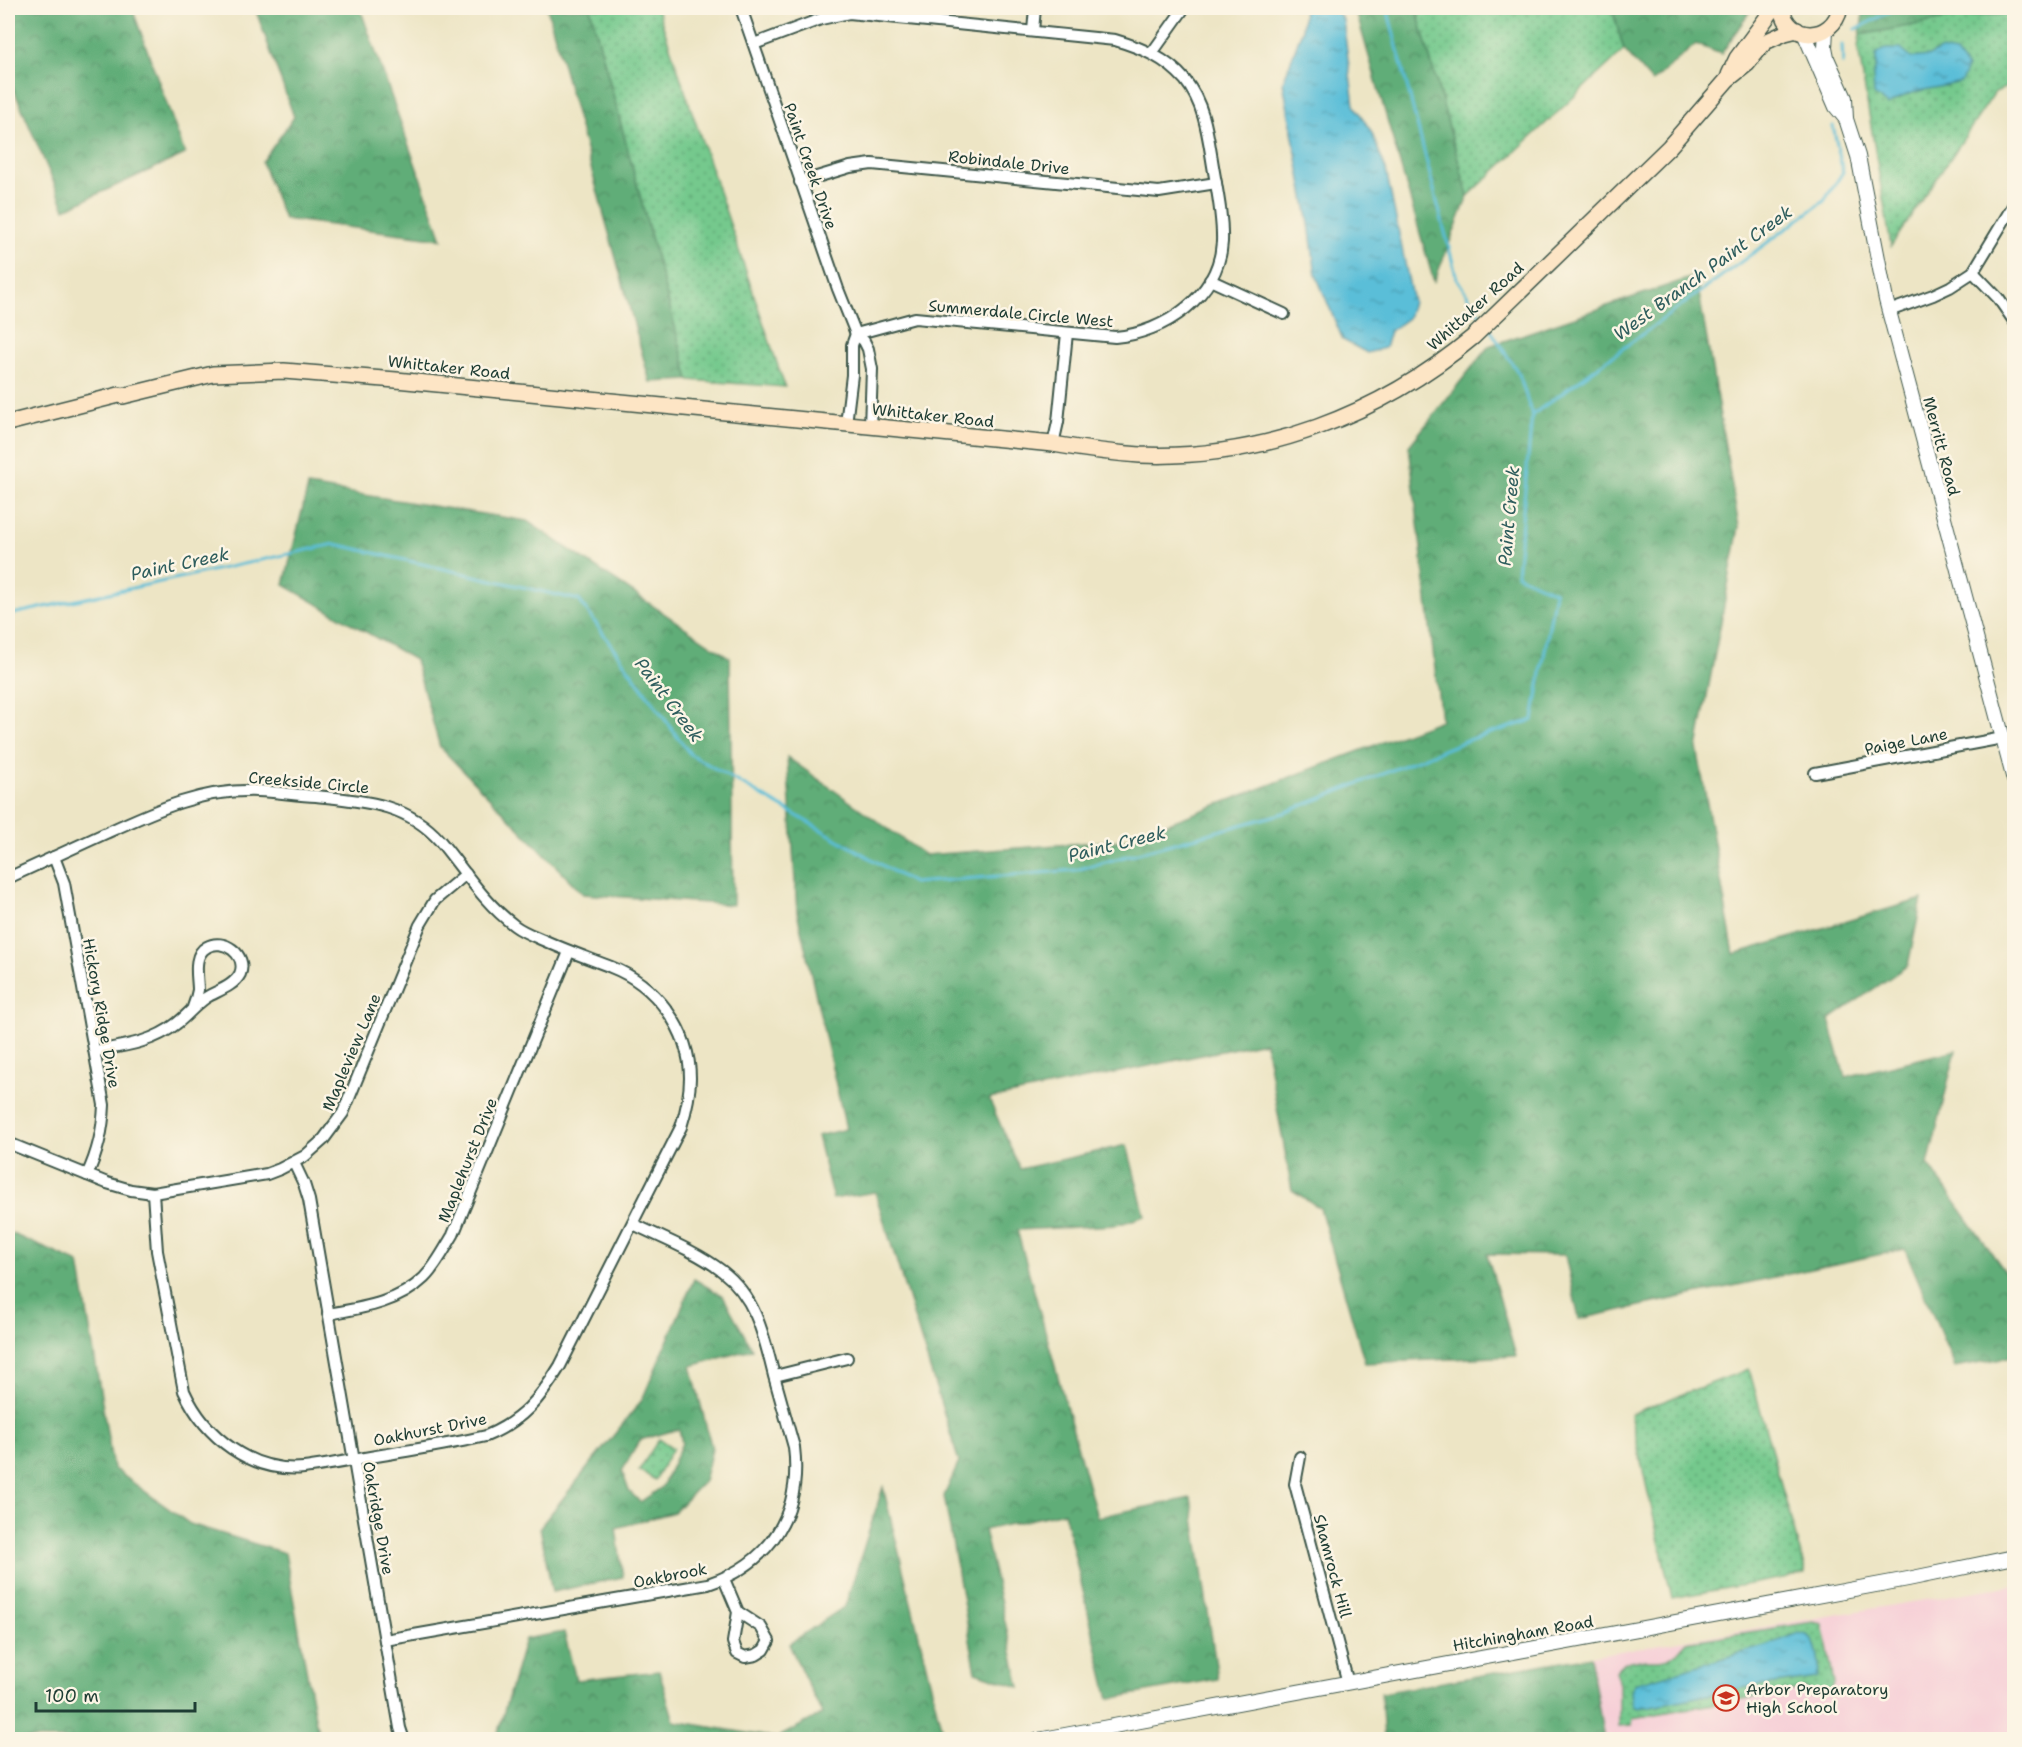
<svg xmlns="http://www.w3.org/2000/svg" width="2022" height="1747" font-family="'Shantell Sans',sans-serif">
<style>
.built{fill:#f6cfd7}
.green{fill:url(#green-dots);stroke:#4a8360;stroke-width:1.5}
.forest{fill:url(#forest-crowns);stroke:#407556;stroke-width:1.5;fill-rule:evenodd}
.water{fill:url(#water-ripples);stroke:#3c7e86;stroke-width:1.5}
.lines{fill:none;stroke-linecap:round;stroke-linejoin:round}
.stream{stroke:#5abed8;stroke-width:3}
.minor-casing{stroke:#3e564a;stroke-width:14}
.tertiary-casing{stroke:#3e564a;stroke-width:16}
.secondary-casing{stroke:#3e564a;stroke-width:18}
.minor{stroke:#fff;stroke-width:10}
.tertiary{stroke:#fff;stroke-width:14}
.secondary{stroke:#fde5c5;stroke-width:15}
.labels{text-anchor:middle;stroke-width:5;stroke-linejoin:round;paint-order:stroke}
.street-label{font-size:16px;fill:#1f3d34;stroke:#fcf5e5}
.poi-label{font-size:16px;fill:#1f3d34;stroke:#fcf5e5;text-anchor:start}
.water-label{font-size:18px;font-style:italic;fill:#2e5d5d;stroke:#fcf5e5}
</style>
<defs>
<pattern id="green-dots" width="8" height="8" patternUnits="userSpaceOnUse" patternTransform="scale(1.5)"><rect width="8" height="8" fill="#75c98d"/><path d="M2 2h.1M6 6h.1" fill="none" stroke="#5fa474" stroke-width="1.8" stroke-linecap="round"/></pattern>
<pattern id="forest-crowns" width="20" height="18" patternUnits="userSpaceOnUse" patternTransform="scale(1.5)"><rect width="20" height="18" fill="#60ad78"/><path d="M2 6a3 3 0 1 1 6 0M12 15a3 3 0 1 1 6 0" fill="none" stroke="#4f8e63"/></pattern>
<pattern id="water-ripples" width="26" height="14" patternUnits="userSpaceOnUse" patternTransform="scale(1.5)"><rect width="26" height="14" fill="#5abed8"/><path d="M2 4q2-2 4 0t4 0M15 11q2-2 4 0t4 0" fill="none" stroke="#4a9cb0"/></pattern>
</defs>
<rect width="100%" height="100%" fill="#fcf5e5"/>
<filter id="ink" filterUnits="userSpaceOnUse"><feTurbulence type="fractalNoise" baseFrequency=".0167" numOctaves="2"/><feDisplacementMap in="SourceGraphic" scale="12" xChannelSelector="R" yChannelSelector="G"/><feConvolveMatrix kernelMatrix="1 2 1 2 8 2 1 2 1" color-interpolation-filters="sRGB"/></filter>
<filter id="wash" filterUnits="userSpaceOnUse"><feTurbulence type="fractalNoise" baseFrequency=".008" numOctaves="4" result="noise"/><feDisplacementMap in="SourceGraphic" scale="24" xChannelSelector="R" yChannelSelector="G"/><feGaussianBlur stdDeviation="1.35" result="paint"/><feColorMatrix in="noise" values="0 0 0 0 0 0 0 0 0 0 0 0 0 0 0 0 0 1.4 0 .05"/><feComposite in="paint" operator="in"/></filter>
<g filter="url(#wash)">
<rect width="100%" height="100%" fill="#ede5c5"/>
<!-- built -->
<path class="built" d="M2014,1585v154h-410l-14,-83z"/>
<!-- green -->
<g class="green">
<path d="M590,8h67l128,379 -96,-7z"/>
<path d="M1416,8h196l12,42 -156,146z"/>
<path d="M1864,8h150v76l-19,8 -104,154 -33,-198z"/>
<path d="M1749,1369l57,205 -134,24 -42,-184z"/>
<path d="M659,1439l14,9 -18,32 -16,-10z"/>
<path d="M1813,1622l10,2 11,59c-2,12 -15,11 -25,12l-4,-7 -172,30 -1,8 -13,1v-47l-3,-8c12,-22 39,-5 57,-16 5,-4 9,-10 13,-14z"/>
</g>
<!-- forest -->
<g class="forest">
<path d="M8,8h124l53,146 -120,55 -57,-133z"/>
<path d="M255,8h105l82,231 -158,-20 -22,-57 32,-45z"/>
<path d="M547,8h43l99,372 -39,2z"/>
<path d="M1355,8h61l52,188 -34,86z"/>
<path d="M1612,8h140l-31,46 -25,-10 -44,38 -28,-32z"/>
<path d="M1864,8h150v6l-57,3 -97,18z"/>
<path d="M1696,276l43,251 -42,221 37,206 188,-55 -14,66 -79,55 16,57 111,-27 -28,114 86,120v72l-59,11 -50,-118 -326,70 -14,-64 -78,-1 29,102 -151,7 -45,-155 -28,-18 -27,-148 -276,57 31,70 107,-24 18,71 -28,9 -100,5 80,287 94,-19 27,181 -109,20 -45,-187 -80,18 36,157 -44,-15 -32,-176 15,-34 -84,-270 -42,7 -16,-63 29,-7 -49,-217 -10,-155 138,98 199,-15 317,-120 -32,-274 80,-100z"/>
<path d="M308,486l219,35 203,137 3,247 -150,-11 -143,-147 -25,-87 -131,-75z"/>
<path d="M8,1232l71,31 34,205 77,56 95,29 34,186h-311z"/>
<path d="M694,1279l29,17 29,53 -61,17 21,83 -8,32 -30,31 -58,16 7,49 -71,15 -12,-65 102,-127zM679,1429l3,14 -20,44 -22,15 -11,-11 -7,-20 18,-31z"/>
<path d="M883,1487l61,252h-448l29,-100 39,-7 12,48 83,-9 15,50 103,17 45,-24 -33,-70 56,-38z"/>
<path d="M1590,1656l14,83h-220l-3,-46z"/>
</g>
<!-- water -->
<g class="water">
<path d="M1304,8h31l8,12 11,85 17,26 15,39 27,132 -5,16 -18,13 -5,17 -18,5 -24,-13 -27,-65 -7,-51 -26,-142 19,-52z"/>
<path d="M1885,49h16l10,9 18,-2 11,-6 16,3 11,15 -6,14c-26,7 -51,7 -73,23l-14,-10 -1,-20 3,-9v-11z"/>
<path d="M1799,1633c6,1 10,2 13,7 6,8 9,30 5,38l-49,7 -15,1 -101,20 -14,2 -5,-2 -2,-14 3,-8 131,-38z"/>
</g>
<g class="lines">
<!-- stream -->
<g class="stream">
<path d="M1387,8l70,271 27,42"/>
<path d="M1856,29l41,-21"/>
<path d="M1842,45l1,19"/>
<path d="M1532,415l292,-214 19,-29 -10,-46"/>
<path d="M8,615l327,-71 244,56 111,154 223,129 163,-13 208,-57 184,-73 65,-20 22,-128 -38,-17 15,-160 -13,-41 -29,-45"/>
</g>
</g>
</g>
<g filter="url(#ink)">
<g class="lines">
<!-- minor casing -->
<g class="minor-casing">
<g id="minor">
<path d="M741,8l97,281 18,45 8,7 4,8 4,20 -2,58"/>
<path d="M1033,31l2,-23"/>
<path d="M754,44l67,-25 28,-6 266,27c27,8 51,18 70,40 20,25 23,56 28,86 4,24 10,51 9,76 -3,54 -58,91 -107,95l-200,-19 -59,16"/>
<path d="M1152,53l32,-45"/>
<path d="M800,182l50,-15 22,-3 287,28 57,-9"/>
<path d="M1973,272l25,26 16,23"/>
<path d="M1210,280l74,34"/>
<path d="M1889,311l44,-16 17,-8 23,-15 41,-68"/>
<path d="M846,424l6,-49v-30l4,-11"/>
<path d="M1053,444l5,-22 9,-89"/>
<path d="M1815,773l188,-35"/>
<path d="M54,857l10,26 40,222c-1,25 -6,47 -17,70"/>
<path d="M8,878c32,-15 65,-30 98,-45 50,-23 95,-44 152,-42 19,1 39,4 58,5 47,5 91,7 124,45 24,29 44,62 75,85 8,6 19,10 28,14 22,10 45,18 68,27 44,17 79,62 79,111 0,16 -4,33 -9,49l-121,239c-20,33 -38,55 -74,70 -34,8 -69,13 -104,19 -26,4 -52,10 -78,13 -53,5 -99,-31 -120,-77l-27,-140 -4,-58"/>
<path d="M95,1051c28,-5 57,-8 81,-27 11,-8 19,-19 31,-27 10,-6 27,-11 33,-23 8,-19 -17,-37 -33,-27 -15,8 -9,30 -9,43 -1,6 -3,12 -5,17"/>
<path d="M8,1143l99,40 24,7 22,3 114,-19 13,-5 25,-13 18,-16 20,-27 77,-188 15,-25 31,-26"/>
<path d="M294,1163l10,21 5,16 91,528 4,12"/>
<path d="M328,1314c34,-6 70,-11 96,-36 12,-12 20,-28 29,-43l116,-283"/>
<path d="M775,1376l72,-18"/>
<path d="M1300,1457l-5,27 53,199"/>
<path d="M724,1579l14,33 -5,30 4,11 8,4 11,-2 8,-5 5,-9 -8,-14 -23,-15"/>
<path d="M385,1640l323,-56c63,-21 94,-71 86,-137 -7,-24 -13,-47 -20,-71 -10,-40 -18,-79 -52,-105 -26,-20 -60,-33 -89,-47"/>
</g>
</g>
<!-- tertiary casing -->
<g class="tertiary-casing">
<g id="tertiary">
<path d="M1826,30l-1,18 2,10 18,40 1,21 12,37 28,144 128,480"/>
<path d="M1804,33l32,74 10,12"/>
<path d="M1038,1740l870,-161 106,-22"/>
</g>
</g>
<!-- secondary casing -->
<g class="secondary-casing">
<g id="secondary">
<path d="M1782,8c5,35 51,34 58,0"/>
<path d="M1729,75l8,-17 37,-50"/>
<path d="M8,423l111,-28 4,1 90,-22 71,-3 112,9 657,64c29,5 58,9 87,11 122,5 240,-40 333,-118l196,-190 58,-67 20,-16 18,-22 20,-9 12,-3"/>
</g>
</g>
<!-- minor -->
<use href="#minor" class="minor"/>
<!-- tertiary -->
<use href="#tertiary" class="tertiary"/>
<!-- secondary -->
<use href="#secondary" class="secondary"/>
</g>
</g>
<!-- icons -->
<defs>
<g id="school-ring" transform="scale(1.35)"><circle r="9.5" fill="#fcf5e5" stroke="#c8321e" stroke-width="1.5"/><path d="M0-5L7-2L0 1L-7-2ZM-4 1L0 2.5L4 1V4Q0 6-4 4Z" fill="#c8321e"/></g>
</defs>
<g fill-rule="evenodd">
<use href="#school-ring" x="1726" y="1698"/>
</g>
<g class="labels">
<!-- street labels -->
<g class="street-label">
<text transform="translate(1009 162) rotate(6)" y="6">Robindale Drive</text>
<text transform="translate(811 166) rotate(71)" y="6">Paint Creek Drive</text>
<text transform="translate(1475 306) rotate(-42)" y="6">Whittaker Road</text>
<text transform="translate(1021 313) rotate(5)" y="6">Summerdale Circle West</text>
<text transform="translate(449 367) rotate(6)" y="6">Whittaker Road</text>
<text transform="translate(933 415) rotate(6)" y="6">Whittaker Road</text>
<text transform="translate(1942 446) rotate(75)" y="6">Merritt Road</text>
<text transform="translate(1906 741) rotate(-11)" y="6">Paige Lane</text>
<text transform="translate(309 782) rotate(5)" y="6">Creekside Circle</text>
<text transform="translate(102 1013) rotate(80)" y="6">Hickory Ridge Drive</text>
<text transform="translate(351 1052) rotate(-67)" y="6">Mapleview Lane</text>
<text transform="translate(467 1160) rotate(-68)" y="6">Maplehurst Drive</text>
<text transform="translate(430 1429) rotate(-11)" y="6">Oakhurst Drive</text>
<text transform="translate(379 1518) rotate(80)" y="6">Oakridge Drive</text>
<text transform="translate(1333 1566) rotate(75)" y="6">Shamrock Hill</text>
<text transform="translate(670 1575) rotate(-11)" y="6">Oakbrook</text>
<text transform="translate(1523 1633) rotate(-10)" y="6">Hitchingham Road</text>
</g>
<!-- poi labels -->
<g class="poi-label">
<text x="1746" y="1695">Arbor Preparatory<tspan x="1746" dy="18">High School</tspan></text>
</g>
<!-- water labels -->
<g class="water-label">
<text transform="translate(1703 273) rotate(-36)" y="6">West Branch Paint Creek</text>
<text transform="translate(1509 516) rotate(-85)" y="6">Paint Creek</text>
<text transform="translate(180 564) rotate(-12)" y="6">Paint Creek</text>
<text transform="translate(669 700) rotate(53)" y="6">Paint Creek</text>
<text transform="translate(1117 844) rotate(-14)" y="6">Paint Creek</text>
</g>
</g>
<!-- margin -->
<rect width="2022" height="1747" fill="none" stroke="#fcf5e5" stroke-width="30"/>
<!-- scale -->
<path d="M36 1702v9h159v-9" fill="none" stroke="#1f3d34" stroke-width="3"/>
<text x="45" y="1702" font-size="18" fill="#1f3d34" stroke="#fcf5e5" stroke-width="4.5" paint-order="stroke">100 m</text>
</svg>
